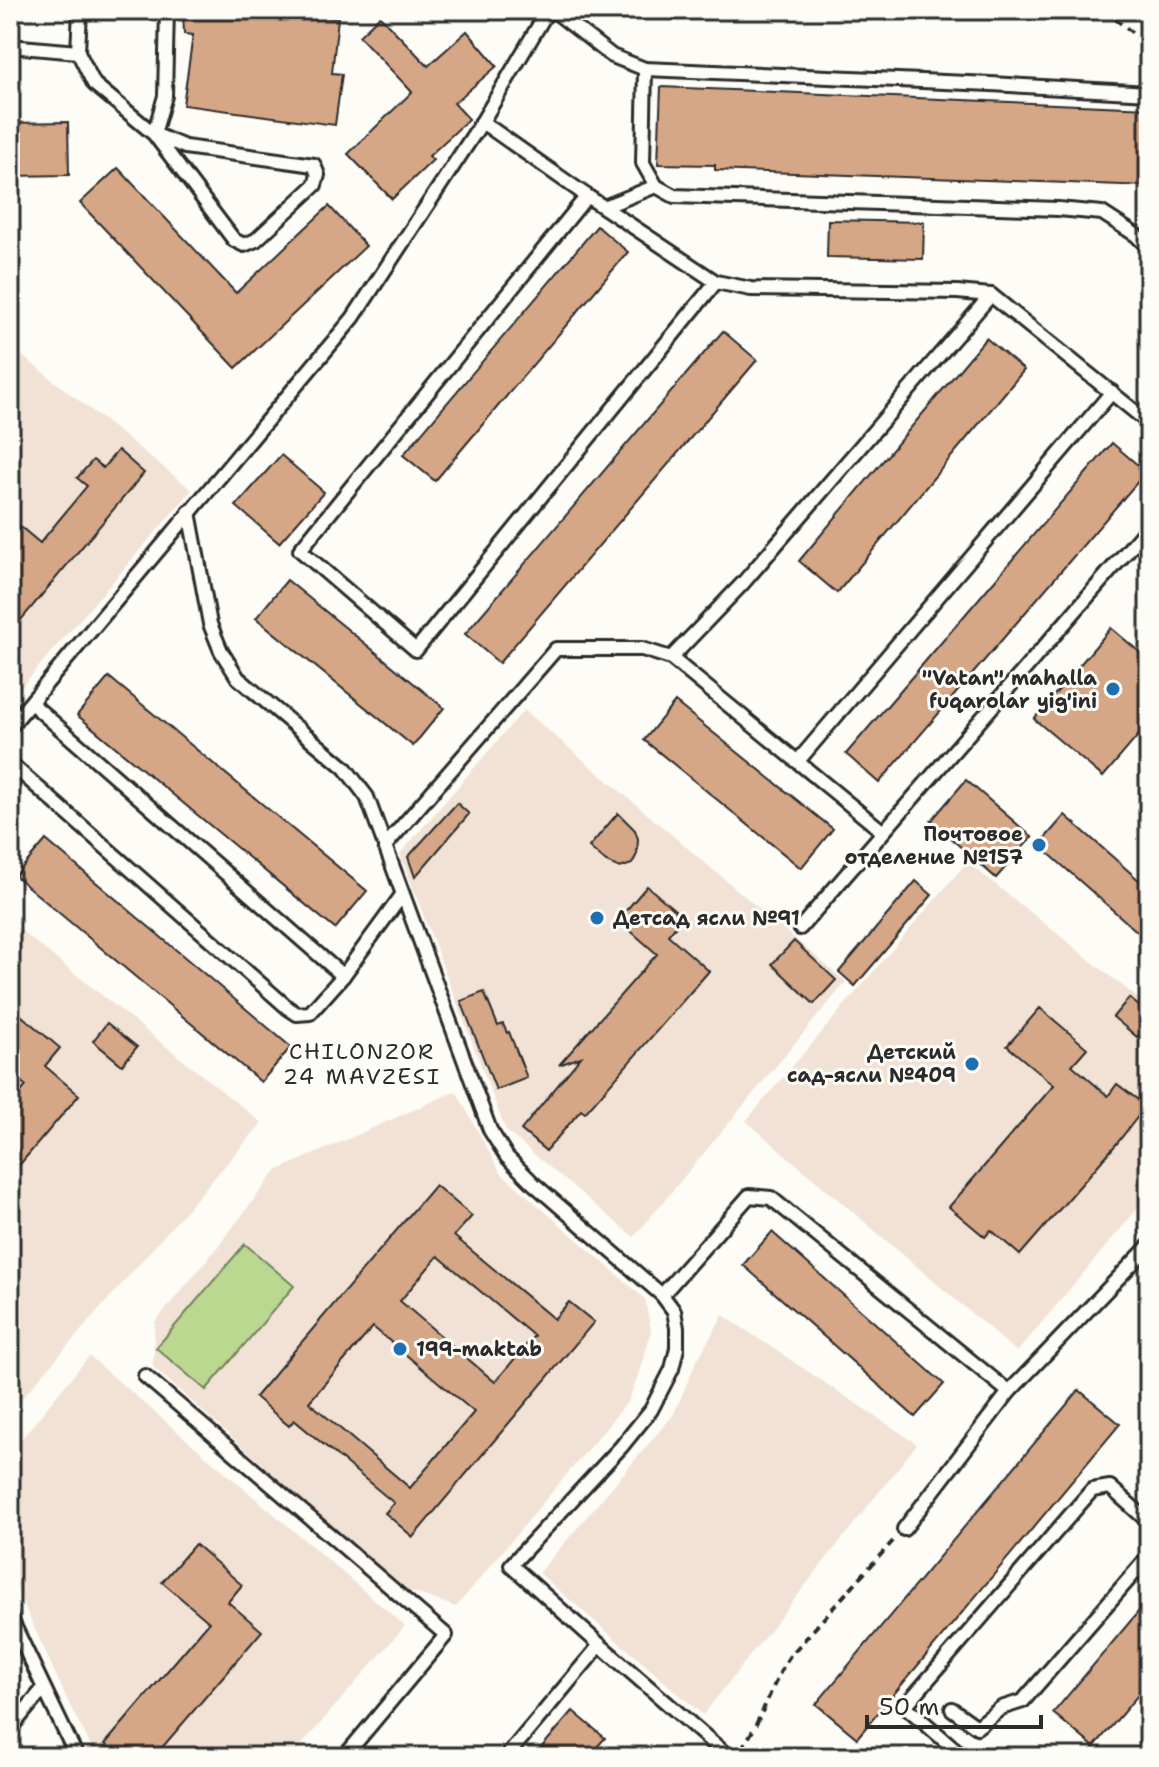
<svg xmlns="http://www.w3.org/2000/svg" width="1159" height="1767" font-family="'Shantell Sans',sans-serif">
<style>
.built{fill:#f1e2d5}
.green{fill:#bad890;stroke:#72825e;stroke-width:2}
.lines{fill:none;stroke-linecap:round;stroke-linejoin:round}
.stream{stroke:#7890a5;stroke-width:7}
.building{fill:#d5a787;stroke:#2b2b2b;stroke-width:2;fill-rule:evenodd}
.lane-casing{stroke:#2b2b2b;stroke-width:18}
.path{stroke:#2b2b2b;stroke-width:4;stroke-dasharray:8 6;stroke-linecap:butt}
.lane{stroke:#fdfcf7;stroke-width:12}
.poi-dot{fill:#1f6fb2;stroke:#fdfcf7;stroke-width:3}
.labels{text-anchor:middle;stroke-width:6;stroke-linejoin:round;paint-order:stroke}
.poi-label{font-size:20px;font-weight:bold;fill:#2b2b2b;stroke:#fdfcf7;text-anchor:end}
.neighbourhood-label{font-size:22px;letter-spacing:2px;fill:#2b2b2b;stroke:#fdfcf7}
</style>
<rect width="100%" height="100%" fill="#fdfcf7"/>
<filter id="ink" filterUnits="userSpaceOnUse"><feTurbulence type="fractalNoise" baseFrequency=".0125" numOctaves="2"/><feDisplacementMap in="SourceGraphic" scale="16" xChannelSelector="R" yChannelSelector="G"/><feConvolveMatrix kernelMatrix="1 2 1 2 8 2 1 2 1" color-interpolation-filters="sRGB"/></filter>
<g filter="url(#ink)">
<!-- built -->
<g class="built">
<path d="M10,346l182,144 -182,210z"/>
<path d="M524,710l322,272 -212,255 -128,-106 -106,-277z"/>
<path d="M967,862l182,145v188l-132,157 -271,-231z"/>
<path d="M10,922l252,201 -252,289z"/>
<path d="M456,1091l44,81 145,127 6,32 -9,35 -14,35 -172,206 -55,-19 -248,-221 2,-45 61,-73 60,-78z"/>
<path d="M723,1315l194,129 -214,271 -164,-142 135,-159 21,-50z"/>
<path d="M89,1356l316,270 -114,131h-194l-25,-47 -62,-135v-122z"/>
</g>
<!-- green -->
<path class="green" d="M245,1244l49,42 -88,104 -50,-42z"/>
<g class="lines">
<!-- stream -->
<path class="stream" d="M1135,10l14,11"/>
</g>
<!-- building -->
<g class="building">
<path d="M183,10h86l69,8 -6,55 10,1 -7,51 -152,-20 10,-70 -9,-1z"/>
<path d="M380,16l48,50 39,-35 30,35 -43,37 15,16 -40,37 4,4 -41,39 -44,-45 64,-62 -53,-56z"/>
<path d="M661,87l488,21v78l-434,-16v-5l-57,-1z"/>
<path d="M68,122l1,53 -59,1v-53z"/>
<path d="M118,168l118,125 93,-87 37,40 -130,122 -156,-165z"/>
<path d="M828,220l96,2 -1,37 -96,-2z"/>
<path d="M597,226l31,26 -193,229 -32,-26z"/>
<path d="M723,331l34,29 -258,303 -34,-29z"/>
<path d="M986,338l38,32 -187,223 -38,-32z"/>
<path d="M1112,443l34,29 -267,311 -33,-29z"/>
<path d="M118,450l26,23 -134,160v-115l30,25 47,-57 -10,-8 16,-18 10,8z"/>
<path d="M281,455l43,37 -45,51 -43,-37z"/>
<path d="M287,580l157,128 -31,38 -157,-128z"/>
<path d="M1111,628l38,32v63l-46,54 -69,-58z"/>
<path d="M109,677l258,214 -32,38 -258,-214z"/>
<path d="M675,702l158,127 -32,39 -157,-128z"/>
<path d="M966,780l66,57 -36,41 -65,-57z"/>
<path d="M457,803l12,11 -54,63 -7,-20z"/>
<path d="M618,813l17,17 3,9 -1,15 -5,10 -12,4 -14,-6 -17,-15z"/>
<path d="M1065,815l84,74v53l-110,-97z"/>
<path d="M46,840l245,207 -30,35 -246,-206z"/>
<path d="M916,881l16,14 -77,91 -16,-14z"/>
<path d="M647,886l36,31 -15,18 41,36 -124,142 -4,-3 -35,41 -25,-21 60,-73 -22,8 98,-111 -39,-34z"/>
<path d="M794,941l42,39 -22,24 -42,-40z"/>
<path d="M484,992l14,34 5,-2 4,9 2,-1 18,46 -31,12 -35,-89z"/>
<path d="M1129,998l20,16v9l-12,14 -24,-20z"/>
<path d="M10,1006l50,42 -15,18 34,29 -69,81v-71l16,-19 -16,-14z"/>
<path d="M1040,1008l47,40 -15,17 36,31 9,-12 29,22 -28,36 -98,113 -29,-25 -6,7 -36,-30 105,-122 -47,-39z"/>
<path d="M107,1023l30,24 -15,18 -29,-24z"/>
<path d="M435,1185l37,31 -18,20 100,83 15,-17 25,20 -181,215 -28,-24 9,-10 -100,-83 -5,6 -34,-29zM438,1256l96,80 -39,46 -95,-81zM373,1327l101,85 -64,76 -101,-86z"/>
<path d="M772,1232l172,152 -29,33 -172,-152z"/>
<path d="M1079,1390l41,34 -263,314 -41,-34z"/>
<path d="M195,1544l47,41 -14,17 34,29 -108,126h-34l-15,-13 104,-122 -47,-40z"/>
<path d="M1149,1599v83l-55,65 -41,-34z"/>
<path d="M573,1711l32,27 -17,19h-55z"/>
</g>
<g class="lines">
<!-- lane casing -->
<g class="lane-casing">
<g id="lane">
<path d="M80,10l-2,42 16,32 60,50 31,13 129,18 4,10 -3,10 -59,55 -12,5 -10,-5 -80,-106 11,-38 2,-86"/>
<path d="M553,10l59,46 33,13 346,15 158,9"/>
<path d="M10,46l68,6"/>
<path d="M645,69l-2,94 13,23 18,10 384,13 44,4 34,22 13,13"/>
<path d="M482,122l105,74 129,86 35,7 206,3 34,3 158,128"/>
<path d="M587,196l-287,354 116,100 300,-368"/>
<path d="M604,207l52,-21"/>
<path d="M189,512l21,112 11,27 17,27 107,90 22,29 123,333 17,27 27,27 128,111 12,16 3,17v20l-5,21 -21,41 -30,37 -110,118 89,80 129,112"/>
<path d="M671,658l72,-75 248,-288"/>
<path d="M31,703l312,273 59,-81"/>
<path d="M10,727l343,-409 129,-196 66,-112"/>
<path d="M798,761l314,-369"/>
<path d="M10,763l278,245 9,6 13,-1 33,-37"/>
<path d="M385,846l171,-197h86l29,9 211,173"/>
<path d="M800,928l349,-402"/>
<path d="M662,1295l87,-99 22,2 238,194"/>
<path d="M145,1376l301,259 -102,122"/>
<path d="M904,1529l105,-137 140,-146"/>
<path d="M10,1617l67,140"/>
<path d="M952,1709l25,18 24,-19 22,-7 126,-145"/>
<path d="M10,1729l33,-40"/>
<path d="M506,1757l94,-112"/>
<path d="M964,1757l-59,-51 187,-216 18,-3 39,35"/>
</g>
</g>
<!-- path -->
<g class="path">
<path d="M1104,10l45,36"/>
<path d="M741,1749c22,-30 29,-62 48,-92l104,-116"/>
</g>
<!-- lane -->
<use href="#lane" class="lane"/>
</g>
</g>
<!-- markers -->
<g class="poi-dot">
<circle cx="1113" cy="689" r="8"/>
<circle cx="1039" cy="845" r="8"/>
<circle cx="597" cy="918" r="8"/>
<circle cx="972" cy="1064" r="8"/>
<circle cx="400" cy="1349" r="8"/>
</g>
<g class="labels">
<!-- poi labels -->
<g class="poi-label">
<text x="1097" y="685">"Vatan" mahalla<tspan x="1097" dy="23">fuqarolar yig'ini</tspan></text>
<text x="1023" y="841">Почтовое<tspan x="1023" dy="23">отделение №157</tspan></text>
<text x="613" y="925" text-anchor="start">Детсад ясли №91</text>
<text x="956" y="1059">Детский<tspan x="956" dy="23">сад-ясли №409</tspan></text>
<text x="416" y="1356" text-anchor="start">199-maktab</text>
</g>
<!-- neighbourhood labels -->
<g class="neighbourhood-label">
<text x="362" y="1059">CHILONZOR<tspan x="362" dy="25">24 MAVZESI</tspan></text>
</g>
</g>
<!-- margin -->
<rect width="1159" height="1767" fill="none" stroke="#fdfcf7" stroke-width="40"/>
<rect x="20" y="20" width="1119" height="1727" fill="none" stroke="#2b2b2b" stroke-width="3" filter="url(#ink)"/>
<!-- scale -->
<path d="M867 1715v12h174v-12" fill="none" stroke="#2b2b2b" stroke-width="4"/>
<text x="879" y="1715" font-size="24" fill="#2b2b2b" stroke="#fdfcf7" stroke-width="6" paint-order="stroke">50 m</text>
</svg>
